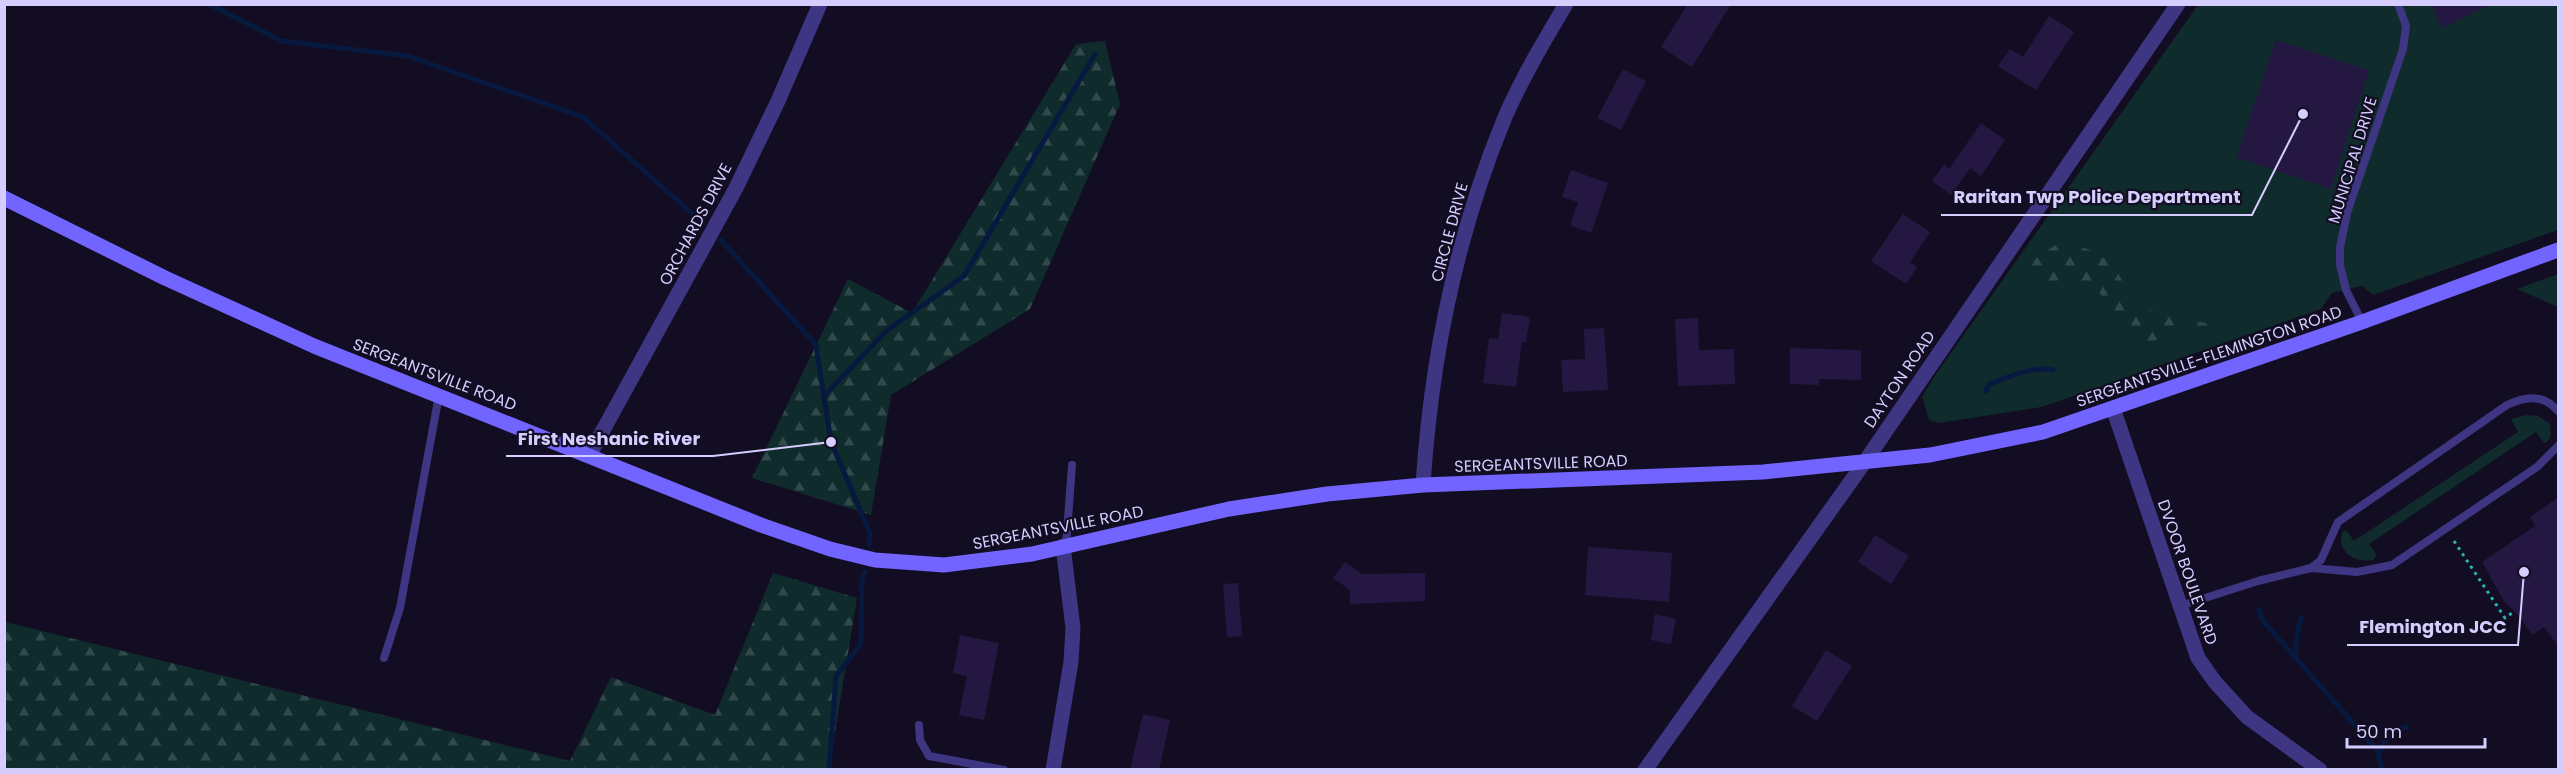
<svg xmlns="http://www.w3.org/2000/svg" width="2563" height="774" viewBox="0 0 2563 774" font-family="Poppins,sans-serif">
<defs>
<pattern id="forest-firs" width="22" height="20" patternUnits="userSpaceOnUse" patternTransform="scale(1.5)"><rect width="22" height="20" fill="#102b2c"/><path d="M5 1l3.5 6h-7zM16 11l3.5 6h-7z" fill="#32494c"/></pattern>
</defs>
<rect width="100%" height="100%" fill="#120d22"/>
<!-- grass -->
<g fill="#102b2c">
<path d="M 2198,5 L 2558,5 L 2558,230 L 2373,295 L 2362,286 L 2332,293 L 2321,309 L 2042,407 L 1939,423 L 1929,420 L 1922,397 L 1936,374 Z"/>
<path d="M 2558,274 L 2558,307 L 2517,289 Z"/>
<path d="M 2527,415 L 2538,416 L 2550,424 L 2551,435 L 2547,442 L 2544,443 L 2536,432 L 2369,544 L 2377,555 L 2373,560 C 2356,564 2334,551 2343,531 L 2347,531 L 2354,541 L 2518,432 L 2511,419 Z"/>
</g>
<!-- forest -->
<g fill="url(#forest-firs)">
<path d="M 1105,41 L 1120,104 L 1030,309 L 891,395 L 871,515 L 752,478 L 848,279 L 912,313 L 1076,44 Z"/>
<path d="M 2060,242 C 2112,252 2114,264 2136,308 L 2162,312 L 2212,325 L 2127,348 L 2124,334 L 2100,293 L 2066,279 L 2030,286 L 2025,271 L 2036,258 Z"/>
<path d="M 773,573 L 857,598 L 829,769 L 5,769 L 5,622 L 570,761 L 611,677 L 715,715 Z"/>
</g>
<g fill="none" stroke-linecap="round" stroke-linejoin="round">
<!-- stream -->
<g stroke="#08193f" stroke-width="5">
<path d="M 208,4 L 282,41 L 408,56 L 583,117 L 703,223"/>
<path d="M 721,240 L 816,345 L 831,442 L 870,533 L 869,545"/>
<path d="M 1986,391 L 1989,384 C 2008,378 2033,365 2053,370"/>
<path d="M 824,396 L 886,331 L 964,276 L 1095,54"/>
<path d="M 2259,610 L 2263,621 L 2377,750 L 2382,770"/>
<path d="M 2296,657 L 2295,646 L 2301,617"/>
<path d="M 2379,756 C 2383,739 2391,731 2407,727"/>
<path d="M 829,770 L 836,676 L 861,644 L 862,579 L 865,572"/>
</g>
</g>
<!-- building -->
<g fill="#241843">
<path d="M 1688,4 L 1731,4 L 1692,67 L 1661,47 Z"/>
<path d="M 2431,4 L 2492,4 L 2442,28 Z"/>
<path d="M 2049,16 L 2074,32 L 2036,90 L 1998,66 L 2010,49 L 2023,57 Z"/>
<path d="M 2276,40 L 2369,70 L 2331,189 L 2236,157 Z"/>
<path d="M 1623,69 L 1646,81 L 1621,130 L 1597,118 Z"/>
<path d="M 1981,123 L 2005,140 L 1981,176 L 1970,168 L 1951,195 L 1932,181 L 1944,164 L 1949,169 Z"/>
<path d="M 1571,170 L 1608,183 L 1591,233 L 1570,225 L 1578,202 L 1562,197 Z"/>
<path d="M 1903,214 L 1930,232 L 1910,262 L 1917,267 L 1906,284 L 1871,261 Z"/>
<path d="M 1502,313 L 1530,317 L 1526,342 L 1522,342 L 1516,387 L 1483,383 L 1489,338 L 1498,339 Z"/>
<path d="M 1698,318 L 1699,350 L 1734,349 L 1735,384 L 1678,386 L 1675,319 Z"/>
<path d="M 1604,328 L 1608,390 L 1563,392 L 1561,360 L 1585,359 L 1584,329 Z"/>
<path d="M 1790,348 L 1861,350 L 1861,380 L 1819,379 L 1819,385 L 1790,384 Z"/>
<path d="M 2559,497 L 2559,647 L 2544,627 L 2532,635 L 2518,615 L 2504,601 L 2482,562 L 2535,526 L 2530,517 Z"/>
<path d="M 1875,535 L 1909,556 L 1891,584 L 1858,562 Z"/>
<path d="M 1588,547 L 1672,553 L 1669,602 L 1585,595 Z"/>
<path d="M 1345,562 L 1362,574 L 1425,573 L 1425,601 L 1350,604 L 1350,590 L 1333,578 Z"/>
<path d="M 1238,583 L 1242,636 L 1227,637 L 1223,584 Z"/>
<path d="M 1655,614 L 1676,619 L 1671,644 L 1651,640 Z"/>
<path d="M 960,635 L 999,643 L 984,720 L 959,715 L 967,676 L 953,673 Z"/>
<path d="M 1826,650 L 1852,666 L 1817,721 L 1792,706 Z"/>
<path d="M 1143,714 L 1170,720 L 1159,770 L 1130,770 Z"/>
</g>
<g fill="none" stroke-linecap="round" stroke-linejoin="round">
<!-- path -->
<path stroke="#2bb5b5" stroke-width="3" stroke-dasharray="3 4.5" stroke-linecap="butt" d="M 2454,541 L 2505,618 L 2512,613"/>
<!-- service -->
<g stroke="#3e3682" stroke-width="8">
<path d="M 2362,322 L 2346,290 L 2340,265 L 2340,248 L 2347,213 L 2403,49 L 2406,26 L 2398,4"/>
<path d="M 1066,546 L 1072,465"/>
<path d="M 2311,568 L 2321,560 L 2338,522 L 2507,405 C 2526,396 2543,394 2558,411"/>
<path d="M 2180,606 L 2258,581 L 2311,568 L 2357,572 L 2392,565 L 2537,467 L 2558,446"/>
<path d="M 384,658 L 400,608 L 439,395"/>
<path d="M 919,725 L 920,740 L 929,756 L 1004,770"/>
</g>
<!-- minor -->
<g stroke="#3e3682" stroke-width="15">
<path d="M 2113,408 L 2198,658 L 2215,682 L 2247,717 L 2320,770"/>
<path d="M 590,454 L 736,188 L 778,101 L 820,4"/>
<path d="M 1423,485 C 1431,360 1457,233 1505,117 C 1522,78 1544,41 1566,4"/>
<path d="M 1053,770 L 1071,662 L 1073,628 L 1063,546"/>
<path d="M 1645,770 L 1864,463 L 2178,4"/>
</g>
<!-- secondary -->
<path stroke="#7264ff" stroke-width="15" d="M 4,198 L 165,278 L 314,346 L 761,525 L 830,549 L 875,560 L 944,565 L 1032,554 L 1229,509 L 1327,494 L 1423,485 L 1763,472 L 1930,455 L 2043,432 L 2362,322 L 2558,250"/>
</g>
<g text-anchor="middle" stroke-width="4.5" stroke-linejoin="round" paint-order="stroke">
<!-- street labels -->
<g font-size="16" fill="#d6cdff" stroke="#120d22">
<text transform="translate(2352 160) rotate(-73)" y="6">MUNICIPAL DRIVE</text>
<text transform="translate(695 224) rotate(-62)" y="6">ORCHARDS DRIVE</text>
<text transform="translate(1449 232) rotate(-75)" y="6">CIRCLE DRIVE</text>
<text transform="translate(2209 356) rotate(-19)" y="6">SERGEANTSVILLE-FLEMINGTON ROAD</text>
<text transform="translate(435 374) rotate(21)" y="6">SERGEANTSVILLE ROAD</text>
<text transform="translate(1899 379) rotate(-56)" y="6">DAYTON ROAD</text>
<text transform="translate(1541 463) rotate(-2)" y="6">SERGEANTSVILLE ROAD</text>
<text transform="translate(1058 527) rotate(-11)" y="6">SERGEANTSVILLE ROAD</text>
<text transform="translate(2188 572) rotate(71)" y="6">DVOOR BOULEVARD</text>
</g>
</g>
<!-- callouts -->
<path fill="none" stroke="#d6cdff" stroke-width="2" d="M2303 114L2252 215H1941M831 442L713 456H506M2524 572L2518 645H2347"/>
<g fill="#d6cdff" stroke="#120d22" stroke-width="2">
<circle cx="2303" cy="114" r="6"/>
<circle cx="831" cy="442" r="6"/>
<circle cx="2524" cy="572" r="6"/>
</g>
<g font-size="18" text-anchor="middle" font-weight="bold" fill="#d6cdff" stroke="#120d22" stroke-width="4.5" stroke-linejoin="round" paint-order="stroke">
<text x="2097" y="203">Raritan Twp Police Department</text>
<text x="609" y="445">First Neshanic River</text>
<text x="2433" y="633">Flemington JCC</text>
</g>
<!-- border -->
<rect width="2563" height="774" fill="none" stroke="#d6cdff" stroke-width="12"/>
<!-- scale -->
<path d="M2347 738v9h138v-9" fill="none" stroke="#d6cdff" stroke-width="3"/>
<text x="2356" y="738" font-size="18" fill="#d6cdff" stroke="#120d22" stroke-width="4.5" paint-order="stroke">50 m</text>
</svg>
